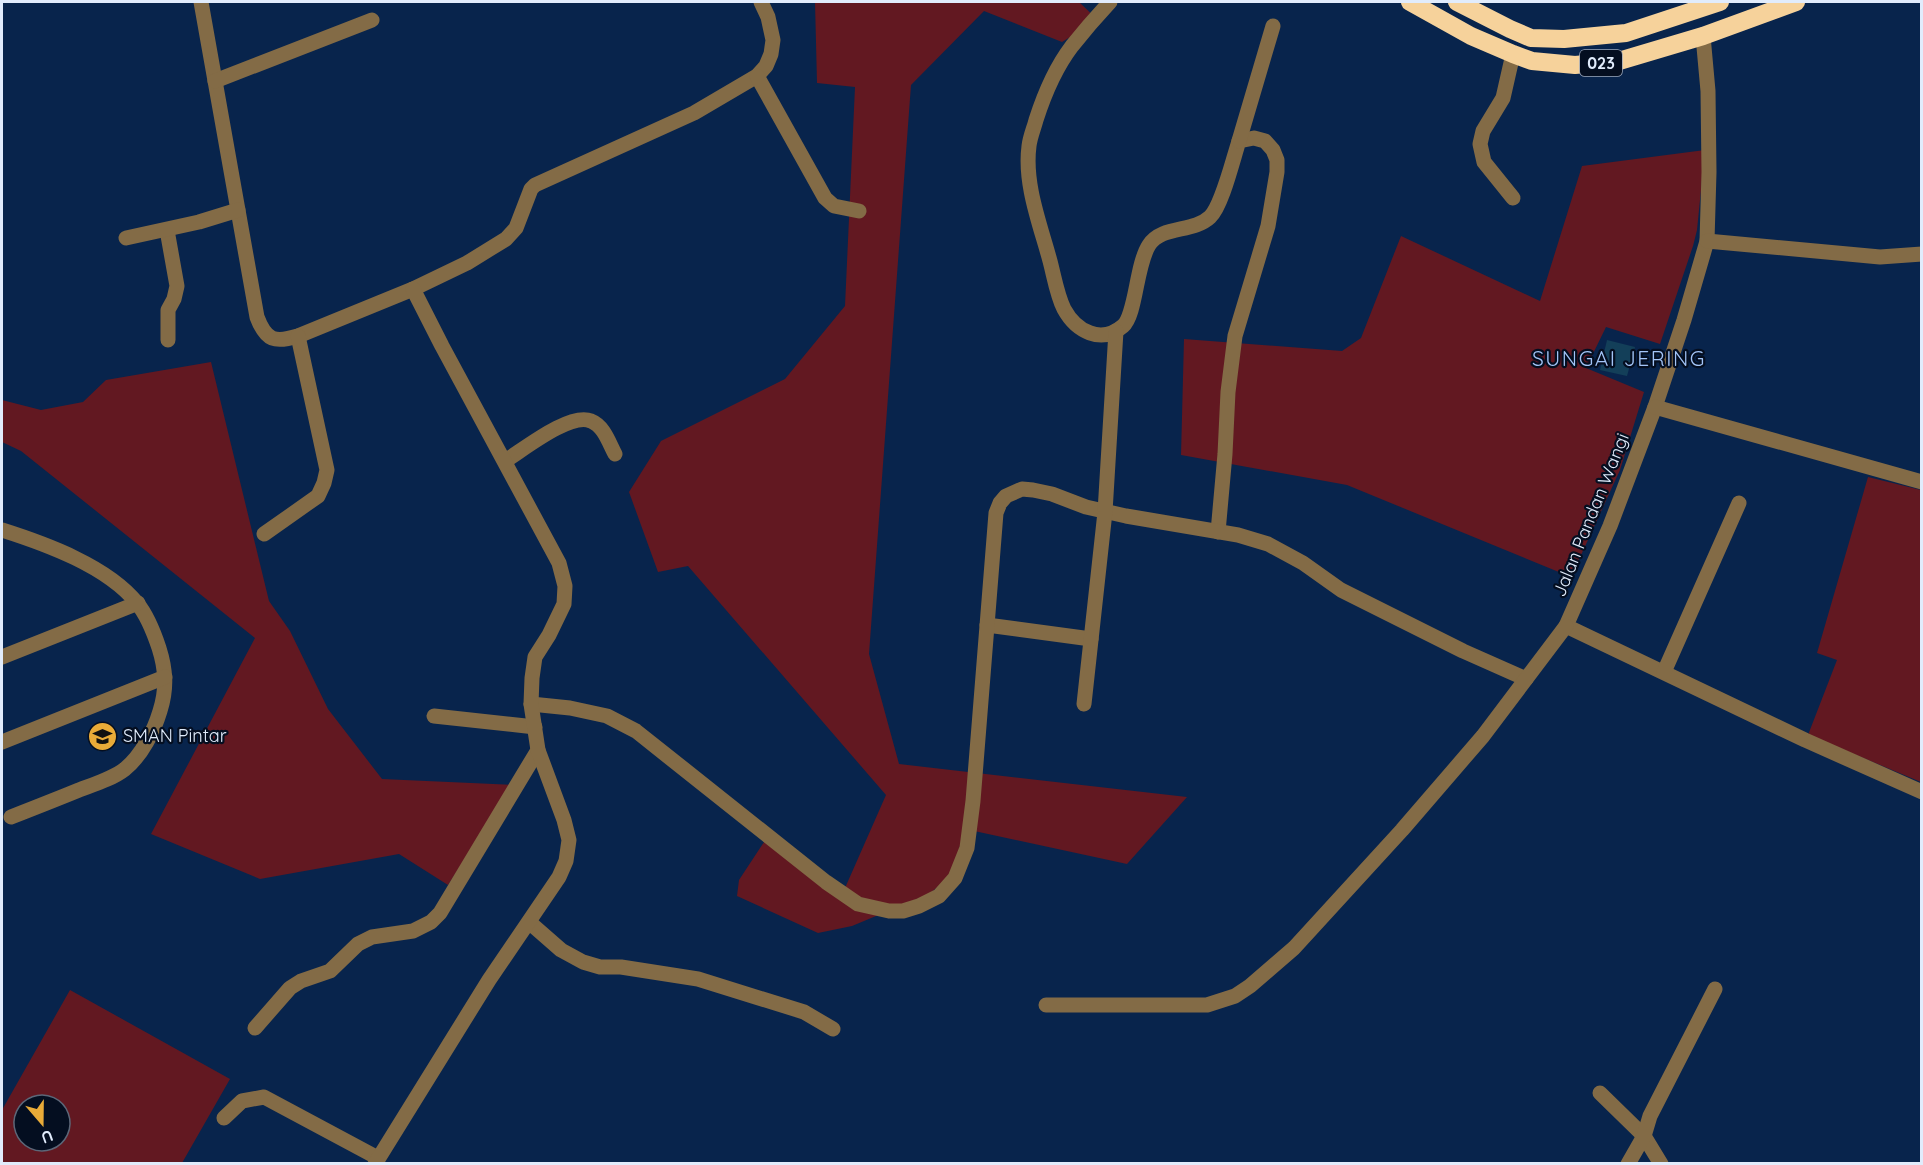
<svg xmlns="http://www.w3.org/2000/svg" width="1923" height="1165" viewBox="0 0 1923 1165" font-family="Quicksand,sans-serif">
<rect width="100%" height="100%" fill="#08244c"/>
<!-- green -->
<g fill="#621821" fill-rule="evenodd">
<path d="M 815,2 L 1079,2 L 1098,20 L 1062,42 L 984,11 L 911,85 L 869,654 L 899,764 L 1187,797 L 1127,864 L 965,829 L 951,876 L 929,894 L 852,926 L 818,933 L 737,896 L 739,880 L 770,833 L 845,888 L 886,795 L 688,566 L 658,572 L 629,492 L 661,441 L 785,379 L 845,306 L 855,87 L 817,83 Z"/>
<path d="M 1705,150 L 1697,230 L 1693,246 L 1660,344 L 1606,327 L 1586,368 L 1644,392 L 1620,470 L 1571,577 L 1347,485 L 1181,455 L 1184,339 L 1342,351 L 1361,338 L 1401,236 L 1540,301 L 1582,166 Z"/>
<path d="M 211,362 L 269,601 L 290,631 L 328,709 L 382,779 L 513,785 L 448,885 L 399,854 L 260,879 L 151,834 L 255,638 L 21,451 L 2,442 L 2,400 L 41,410 L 83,402 L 106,380 Z"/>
<path d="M 1868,477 L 1921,490 L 1921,782 L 1808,735 L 1837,660 L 1817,653 Z"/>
<path d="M 70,990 L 230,1079 L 182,1163 L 5,1164 L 2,1162 L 2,1110 ZM 24,1105 L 60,1105 L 60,1141 L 24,1141 Z"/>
</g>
<!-- building -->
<path fill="#133f59" d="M 1607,340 L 1635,347 L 1627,376 L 1600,370 Z"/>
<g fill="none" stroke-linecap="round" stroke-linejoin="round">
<!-- minor -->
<g stroke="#836b46" stroke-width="15">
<path d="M 201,2 L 257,317 C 266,341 275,343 298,336 L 413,289 L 467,263 L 506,239 L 516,228 L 531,189 L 535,185 L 694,113 L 757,76 L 766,66 L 771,54 L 773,40 L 768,17 L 761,2"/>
<path d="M 1110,2 C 1097,16 1084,31 1072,46 C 1056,67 1044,95 1036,120 C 1034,128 1030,137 1029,146 C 1024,184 1040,224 1050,261 C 1054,276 1057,295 1064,309 C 1076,331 1101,345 1123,326 C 1136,315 1136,265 1149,245 C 1162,225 1193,233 1210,217 C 1222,206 1233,159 1239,141 L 1254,138 L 1265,141 L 1273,150 L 1277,160 L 1277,172 L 1268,226 L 1235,336 L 1228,392 L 1225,454 L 1218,532"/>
<path d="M 1703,36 L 1708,91 L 1709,172 L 1707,241 L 1684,320 L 1655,407 L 1610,526 L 1566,626 L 1805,740 L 1922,792"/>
<path d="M 1513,54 L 1503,98 L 1483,131 L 1480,144 L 1484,162 L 1513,198"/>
<path d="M 757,76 L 825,198 L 834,206 L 859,211"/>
<path d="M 215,81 L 372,20"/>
<path d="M 1239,141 L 1273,26"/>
<path d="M 167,230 L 177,286 L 174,299 L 168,310 L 168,340"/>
<path d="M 126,238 L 199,222 L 238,210"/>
<path d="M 1707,241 L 1880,257 L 1922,254"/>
<path d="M 1655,407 L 1922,482"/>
<path d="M 505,461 C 523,450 570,412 591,421 C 604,426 609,443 615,454"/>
<path d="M 2,530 C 46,544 107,566 137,603 C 147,615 154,633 159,648 C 166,670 167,689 160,711 C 154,731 142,755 125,769 C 112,779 95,784 79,790 C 57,799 34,808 11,817"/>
<path d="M 264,534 L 318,496 L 324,483 L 327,470 L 298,336"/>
<path d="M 987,625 L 1091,639"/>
<path d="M 2,657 L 138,603"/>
<path d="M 1664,672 L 1739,503"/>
<path d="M 531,704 L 570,708 L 607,716 L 636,731 L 826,882 L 858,904 L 889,911 L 903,911 L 919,906 L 939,896 L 955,878 L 967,848 L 973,801 L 996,513 L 1000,503 L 1006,496 L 1022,489 L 1033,490 L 1052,494 L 1086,507 L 1126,516 L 1238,535 L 1268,544 L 1303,563 L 1341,590 L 1463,651 L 1526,679"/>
<path d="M 1084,704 L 1105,512 L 1116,331"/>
<path d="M 434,716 L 535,727"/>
<path d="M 2,742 L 165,677"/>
<path d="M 529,922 L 561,950 L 583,962 L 600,967 L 621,967 L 698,979 L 804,1012 L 833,1029"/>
<path d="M 1046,1005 L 1207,1005 L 1235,996 L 1250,986 L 1294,948 L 1402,830 L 1483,736 L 1566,626"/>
<path d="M 255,1028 L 290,988 L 301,981 L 330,971 L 358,944 L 372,937 L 413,931 L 431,922 L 440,913 L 538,750"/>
<path d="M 1600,1093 L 1644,1136 L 1661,1164"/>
<path d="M 224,1118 L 242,1101 L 264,1097 L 378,1158"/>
<path d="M 375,1164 L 489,980 L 559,877 L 566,861 L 569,840 L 564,820 L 538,750 L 531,704 L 532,678 L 535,657 L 549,635 L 564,604 L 565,586 L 559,563 L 442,346 L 413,289"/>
<path d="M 1628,1164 L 1644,1136 L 1650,1116 L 1715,989"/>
</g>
<!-- highway -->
<g stroke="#f6d29b" stroke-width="18">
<path d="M 1410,2 L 1471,36 L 1513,54 L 1532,61 L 1575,65 L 1619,61 L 1703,36 L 1796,2"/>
<path d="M 1457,2 L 1510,29 L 1531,38 L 1564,39 L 1626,33 L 1720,2"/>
</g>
</g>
<!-- icons -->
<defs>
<symbol id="school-disc" viewBox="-11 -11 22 22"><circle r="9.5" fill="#e9ab38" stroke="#040e20"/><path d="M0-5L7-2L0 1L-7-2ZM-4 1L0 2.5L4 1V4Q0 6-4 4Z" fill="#111"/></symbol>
</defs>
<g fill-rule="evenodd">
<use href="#school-disc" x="86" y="720" width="33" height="33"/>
</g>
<g text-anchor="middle" stroke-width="4.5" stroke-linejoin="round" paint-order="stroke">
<!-- shield labels -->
<rect fill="#040e20" stroke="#9fa9ba" stroke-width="1.5" x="1580" y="50" width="42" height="26" rx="4.5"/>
<g font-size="16" font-weight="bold" fill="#e1ecfc">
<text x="1601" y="69">023</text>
</g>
<!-- street labels -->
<g font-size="18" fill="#e1ecfc" stroke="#040e20">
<text transform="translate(1591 515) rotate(-68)" y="6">Jalan Pandan Wangi</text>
</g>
<!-- poi labels -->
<g font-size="18" fill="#e1ecfc" stroke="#040e20" text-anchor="start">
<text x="123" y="742">SMAN Pintar</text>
</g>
<!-- quarter labels -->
<g font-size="21" letter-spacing="1.5" fill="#a3c5f8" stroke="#040e20">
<text x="1619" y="366">SUNGAI JERING</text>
</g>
</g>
<!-- border -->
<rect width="1923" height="1165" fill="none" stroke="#e1ecfc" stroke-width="6"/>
<!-- north arrow -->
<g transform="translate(42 1123) rotate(160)"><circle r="28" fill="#040e20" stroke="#5c6778" stroke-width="1.5"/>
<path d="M0-4.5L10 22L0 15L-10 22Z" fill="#e9ab38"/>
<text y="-9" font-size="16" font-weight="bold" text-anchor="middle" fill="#e1ecfc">U</text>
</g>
</svg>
